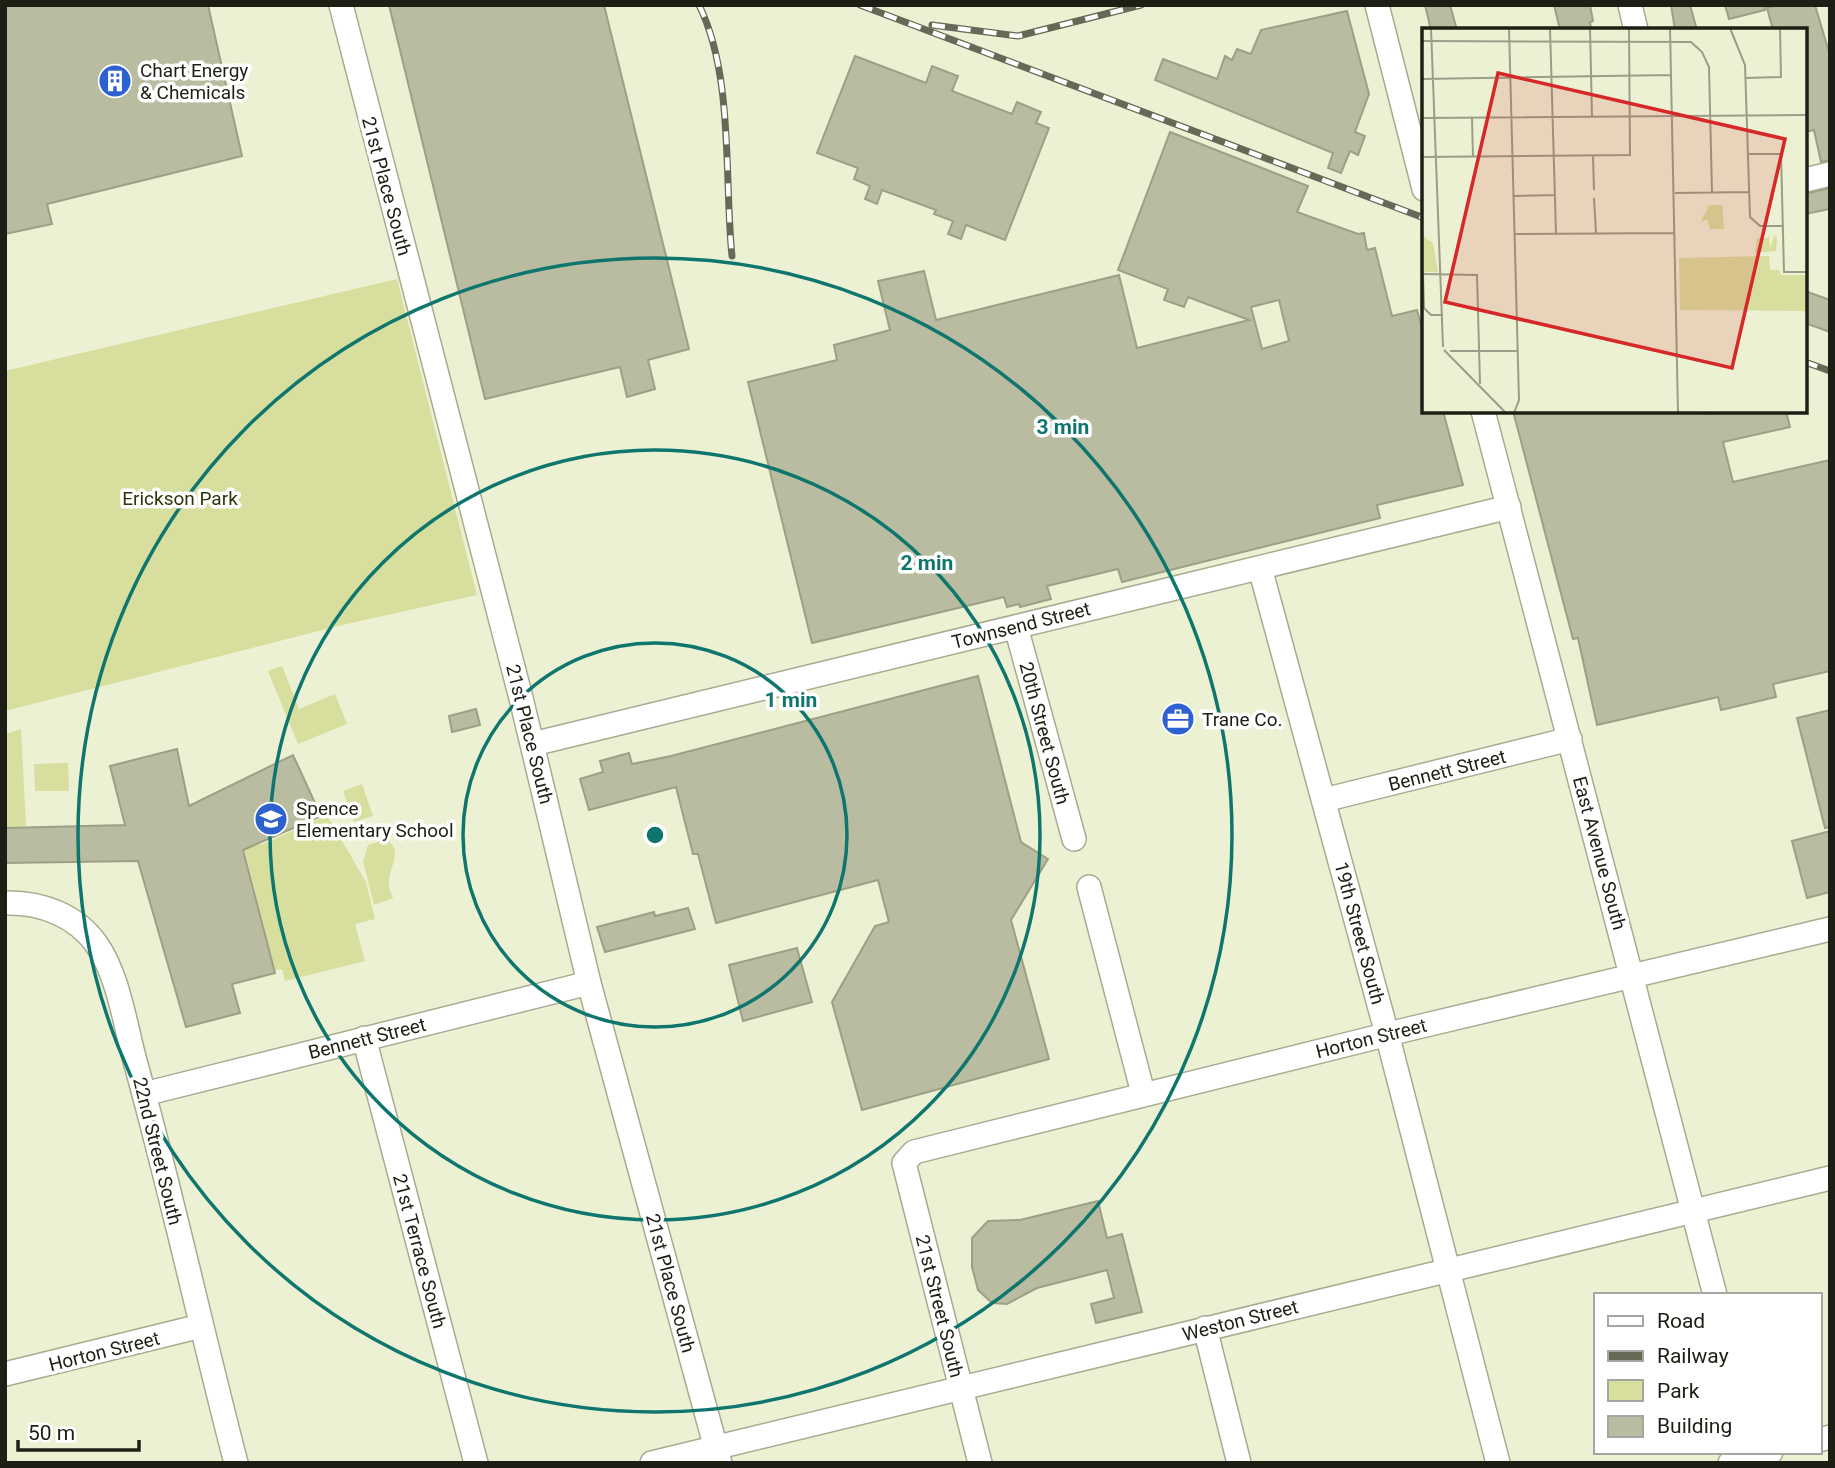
<svg xmlns="http://www.w3.org/2000/svg" width="1835" height="1468" viewBox="0 0 1835 1468" font-family="Roboto,sans-serif">
<rect width="100%" height="100%" fill="#edf1d4"/>
<!-- green -->
<g fill="#d7de9e">
<path d="M 397,279 L 477,595 L 338,626 L 5,711 L 5,371 Z"/>
<path d="M 282,666 L 299,709 L 335,694 L 347,724 L 298,744 L 268,671 Z"/>
<path d="M 21,729 L 26,826 L 5,827 L 5,734 Z"/>
<path d="M 68,763 L 69,791 L 35,791 L 34,764 Z"/>
<path d="M 362,784 L 373,816 L 354,822 L 343,791 Z"/>
<path d="M 327,815 L 366,882 L 375,919 L 355,924 L 365,961 L 285,981 L 282,969 L 275,970 L 241,836 L 253,832 L 261,845 Z"/>
<path d="M 387,839 C 403,852 390,865 389,881 C 388,887 391,893 393,898 L 374,905 L 363,861 L 368,845 Z"/>
</g>
<!-- building -->
<g fill="#b9bca0" stroke="#9da085" stroke-width="2" fill-rule="evenodd">
<path d="M 5,5 L 208,5 L 242,156 L 47,204 L 52,224 L 5,234 Z"/>
<path d="M 389,5 L 604,5 L 689,349 L 648,360 L 655,389 L 627,397 L 620,367 L 485,399 Z"/>
<path d="M 1425,5 L 1450,5 L 1457,30 L 1431,30 Z"/>
<path d="M 1554,5 L 1590,5 L 1593,21 L 1590,22 L 1591,28 L 1560,30 Z"/>
<path d="M 1671,5 L 1690,5 L 1697,30 L 1675,30 Z"/>
<path d="M 1725,5 L 1764,5 L 1765,10 L 1729,19 Z"/>
<path d="M 1780,5 L 1815,5 L 1826,42 L 1830,56 L 1830,160 L 1821,162 L 1814,130 L 1805,132 L 1805,30 L 1773,30 L 1767,8 Z"/>
<path d="M 1347,11 L 1369,94 L 1355,132 L 1365,136 L 1358,155 L 1350,151 L 1341,173 L 1328,168 L 1333,153 L 1155,80 L 1163,59 L 1217,79 L 1225,56 L 1232,60 L 1237,49 L 1251,54 L 1261,30 Z"/>
<path d="M 855,56 L 926,83 L 932,66 L 958,76 L 952,91 L 1012,114 L 1017,102 L 1041,112 L 1036,123 L 1049,128 L 1005,240 L 966,225 L 961,239 L 948,234 L 953,221 L 934,214 L 936,210 L 882,190 L 877,204 L 865,199 L 870,186 L 854,179 L 858,168 L 817,153 Z"/>
<path d="M 1170,132 L 1308,186 L 1297,212 L 1358,234 L 1364,233 L 1367,250 L 1375,248 L 1392,316 L 1417,310 L 1424,337 L 1424,411 L 1443,411 L 1463,485 L 1377,505 L 1380,518 L 1122,582 L 1118,569 L 1047,586 L 1051,599 L 1020,607 L 1019,604 L 1007,607 L 1004,597 L 812,643 L 748,382 L 837,360 L 834,345 L 890,330 L 878,281 L 924,271 L 936,320 L 1119,275 L 1137,348 L 1249,320 L 1188,297 L 1184,307 L 1164,300 L 1168,289 L 1118,270 ZM 1279,300 L 1289,341 L 1262,349 L 1251,307 Z"/>
<path d="M 1830,188 L 1830,209 L 1805,214 L 1805,194 Z"/>
<path d="M 1805,291 L 1830,300 L 1830,332 L 1805,323 Z"/>
<path d="M 1513,411 L 1701,411 L 1702,414 L 1786,411 L 1790,427 L 1723,442 L 1733,482 L 1830,460 L 1830,671 L 1773,684 L 1776,697 L 1721,710 L 1718,697 L 1597,725 L 1578,638 L 1573,639 Z"/>
<path d="M 978,676 L 1021,842 L 1048,859 L 1011,920 L 1049,1059 L 862,1110 L 832,1002 L 875,926 L 889,922 L 878,880 L 716,923 L 698,854 L 693,854 L 676,787 L 589,810 L 580,779 L 603,772 L 600,761 L 629,753 L 632,764 L 671,756 Z"/>
<path d="M 476,709 L 480,725 L 452,732 L 449,716 Z"/>
<path d="M 1830,710 L 1830,827 L 1825,828 L 1797,718 Z"/>
<path d="M 177,749 L 189,806 L 293,755 L 321,816 L 243,850 L 275,973 L 232,984 L 240,1013 L 186,1027 L 138,861 L 5,863 L 5,828 L 125,825 L 110,766 Z"/>
<path d="M 1830,831 L 1830,892 L 1807,898 L 1792,841 Z"/>
<path d="M 688,908 L 695,929 L 605,952 L 597,927 L 654,912 L 655,916 Z"/>
<path d="M 797,948 L 812,1002 L 743,1021 L 729,965 Z"/>
<path d="M 1098,1201 L 1107,1238 L 1122,1234 L 1142,1312 L 1096,1323 L 1091,1304 L 1114,1298 L 1107,1270 L 1037,1288 L 1007,1304 L 992,1303 L 978,1290 L 972,1267 L 972,1238 L 988,1221 L 1020,1220 Z"/>
</g>
<g fill="none" stroke-linecap="round" stroke-linejoin="round">
<defs>
<g id="minor">
<path d="M 341,5 L 521,698 L 589,983 L 720,1463"/>
<path d="M 1377,5 L 1424,189"/>
<path d="M 1630,5 L 1636,30"/>
<path d="M 1805,180 L 1830,174"/>
<path d="M 1483,411 L 1715,1295"/>
<path d="M 1260,568 L 1387,1034 L 1498,1463"/>
<path d="M 1016,627 L 1074,839"/>
<path d="M 533,744 L 1509,507"/>
<path d="M 1324,800 L 1570,739"/>
<path d="M 1089,887 L 1143,1093"/>
<path d="M 5,903 C 41,902 76,915 97,945 C 119,977 125,1025 135,1061 C 172,1194 201,1329 236,1463"/>
<path d="M 364,1038 L 476,1463"/>
<path d="M 144,1094 L 589,983"/>
<path d="M 1205,1328 L 1239,1463"/>
<path d="M 5,1374 L 201,1326"/>
<path d="M 1819,1440 L 1830,1437"/>
<path d="M 652,1463 L 1830,1178"/>
<path d="M 980,1463 L 904,1163 L 914,1152 L 1409,1029 L 1830,929"/>
<path d="M 1730,1463 L 1771,1452"/>
</g>
</defs>
<!-- minor casing -->
<use href="#minor" stroke="#a8ab90" stroke-width="26"/>
<!-- minor -->
<use href="#minor" stroke="#fff" stroke-width="23"/>
<defs>
<g id="rail">
<path d="M 699,5 C 734,76 724,178 732,256"/>
<path d="M 860,5 L 1424,218"/>
<path d="M 932,25 L 1018,36 L 1141,5"/>
<path d="M 1805,362 L 1830,371"/>
</g>
</defs>
<!-- rail casing -->
<use href="#rail" stroke="#676957" stroke-width="7"/>
<!-- rail -->
<use href="#rail" stroke="#fff" stroke-width="4.5" stroke-dasharray="13" stroke-linecap="butt"/>
</g>
<!-- distance rings -->
<g fill="none" stroke="#0f766e" stroke-width="3.5">
<circle cx="655" cy="835" r="192"/>
<circle cx="655" cy="835" r="385"/>
<circle cx="655" cy="835" r="577"/>
</g>
<!-- icons -->
<defs>
<symbol id="building-disc" viewBox="-11 -11 22 22"><circle r="9.5" fill="#2e61d0" stroke="#fff"/><path d="M-4-6H4V6H1V3H-1V6H-4ZM-2.5-4.3h1.7v1.8h-1.7ZM.8-4.3h1.7v1.8H.8ZM-2.5-1h1.7V.8h-1.7ZM.8-1h1.7V.8H.8Z" fill="#fff"/></symbol>
<symbol id="office-disc" viewBox="-11 -11 22 22"><circle r="9.5" fill="#2e61d0" stroke="#fff"/><path d="M-6-3h4V-5.5h4V-3h4V5H-6ZM-1-4.5V-3h2v-1.5ZM-6 0V1H6V0Z" fill="#fff"/></symbol>
<symbol id="school-disc" viewBox="-11 -11 22 22"><circle r="9.5" fill="#2e61d0" stroke="#fff"/><path d="M0-5L7-2L0 1L-7-2ZM-4 1L0 2.5L4 1V4Q0 6-4 4Z" fill="#fff"/></symbol>
</defs>
<g fill-rule="evenodd">
<use href="#building-disc" x="96" y="62" width="38" height="38"/>
<use href="#office-disc" x="1159" y="700" width="38" height="38"/>
<use href="#school-disc" x="252" y="800" width="38" height="38"/>
</g>
<g text-anchor="middle" stroke-width="7" stroke-linejoin="round" paint-order="stroke">
<!-- poi labels -->
<g font-size="19" fill="#1e1f14" stroke="#fff" text-anchor="start">
<text x="140" y="77">Chart Energy<tspan x="140" dy="22">&amp; Chemicals</tspan></text>
<text x="1202" y="726">Trane Co.</text>
<text x="296" y="815">Spence<tspan x="296" dy="22">Elementary School</tspan></text>
</g>
<!-- street labels -->
<g font-size="19" fill="#1e1f14" stroke="#fff">
<text transform="translate(387 186) rotate(75)" y="7">21st Place South</text>
<text transform="translate(1021 625) rotate(-14)" y="7">Townsend Street</text>
<text transform="translate(1045 733) rotate(75)" y="7">20th Street South</text>
<text transform="translate(530 734) rotate(76)" y="7">21st Place South</text>
<text transform="translate(1447 770) rotate(-14)" y="7">Bennett Street</text>
<text transform="translate(1600 853) rotate(75)" y="7">East Avenue South</text>
<text transform="translate(1360 933) rotate(75)" y="7">19th Street South</text>
<text transform="translate(367 1038) rotate(-14)" y="7">Bennett Street</text>
<text transform="translate(1371 1038) rotate(-14)" y="7">Horton Street</text>
<text transform="translate(158 1151) rotate(76)" y="7">22nd Street South</text>
<text transform="translate(420 1251) rotate(75)" y="7">21st Terrace South</text>
<text transform="translate(671 1283) rotate(75)" y="7">21st Place South</text>
<text transform="translate(940 1306) rotate(76)" y="7">21st Street South</text>
<text transform="translate(1240 1320) rotate(-14)" y="7">Weston Street</text>
<text transform="translate(104 1351) rotate(-14)" y="7">Horton Street</text>
</g>
<!-- park labels -->
<g font-size="19" fill="#313408" stroke="#fff">
<text x="180" y="505">Erickson Park</text>
</g>
</g>
<!-- overview -->
<g transform="translate(1422 28)">
<rect width="385" height="385" fill="#edf1d4"/>
<path d="M 287,177 L 300,177 L 302,201 L 288,201 L 285,191 L 279,194 ZM 347,206 L 348,221 L 352,208 L 355,209 L 354,223 L 333,225 L 335,210 L 346,210 ZM 0,207 L 11,215 L 16,244 L 0,244 ZM 347,228 L 348,242 L 357,242 L 359,247 L 385,247 L 385,283 L 258,282 L 257,230 Z" fill="#d7de9e"/>
<path fill="none" stroke="#9a9d87" stroke-width="2" d="M 9,0 L 21,319M 87,0 L 97,372 L 92,385M 128,0 L 134,206M 168,0 L 170,89M 248,0 L 256,385M 308,0 L 323,37 L 328,189 L 338,198 L 361,198M 0,13 L 269,14 L 280,24 L 287,39 L 290,165M 324,50 L 359,49 L 358,0M 0,51 L 249,47M 0,90 L 385,87M 50,90 L 51,129M 326,126 L 359,126 L 362,244 L 385,244M 171,128 L 172,162M 0,129 L 208,127 L 207,0M 253,165 L 327,164M 91,168 L 132,167M 172,170 L 174,205M 93,206 L 253,205M 0,246 L 55,247 L 58,356M 1,246 L 2,280 L 9,287 L 21,287M 22,322 L 84,385M 28,323 L 96,323"/>
<path fill="#d62828" fill-opacity="0.15" stroke="#d62828" stroke-width="3.5" d="M 76,45 L 363,111 L 310,340 L 23,274 Z"/>
<rect width="385" height="385" fill="none" stroke="#1e1f14" stroke-width="3.5"/>
</g>
<circle cx="655" cy="835" r="10" fill="#0f766e" stroke="#fff" stroke-width="3.5"/>
<g font-size="21" text-anchor="middle" font-weight="bold" fill="#0f766e" stroke="#fff" stroke-width="7" stroke-linejoin="round" paint-order="stroke">
<text x="1063" y="434">3 min</text>
<text x="927" y="570">2 min</text>
<text x="791" y="707">1 min</text>
</g>
<!-- border -->
<rect width="1835" height="1468" fill="none" stroke="#1e1f14" stroke-width="14"/>
<!-- legend -->
<rect x="1594" y="1293" width="228" height="161" fill="#ffffff" stroke="#a5a5a1" stroke-width="2"/>
<rect x="1608" y="1316" width="35" height="10" fill="#ffffff" stroke="#a5a5a1" stroke-width="2"/>
<text x="1657" y="1328" font-size="21" fill="#1e1f14">Road</text>
<rect x="1608" y="1351" width="35" height="10" fill="#676957" stroke="#a5a5a1" stroke-width="2"/>
<text x="1657" y="1363" font-size="21" fill="#1e1f14">Railway</text>
<rect x="1608" y="1380" width="35" height="21" fill="#d7de9e" stroke="#a5a5a1" stroke-width="2"/>
<text x="1657" y="1398" font-size="21" fill="#1e1f14">Park</text>
<rect x="1608" y="1416" width="35" height="21" fill="#b9bca0" stroke="#a5a5a1" stroke-width="2"/>
<text x="1657" y="1433" font-size="21" fill="#1e1f14">Building</text>
<!-- scale -->
<path d="M18 1440v10h121v-10" fill="none" stroke="#1e1f14" stroke-width="3.5"/>
<text x="28" y="1440" font-size="21" fill="#1e1f14" stroke="#ffffff" stroke-width="5" paint-order="stroke">50 m</text>
</svg>
